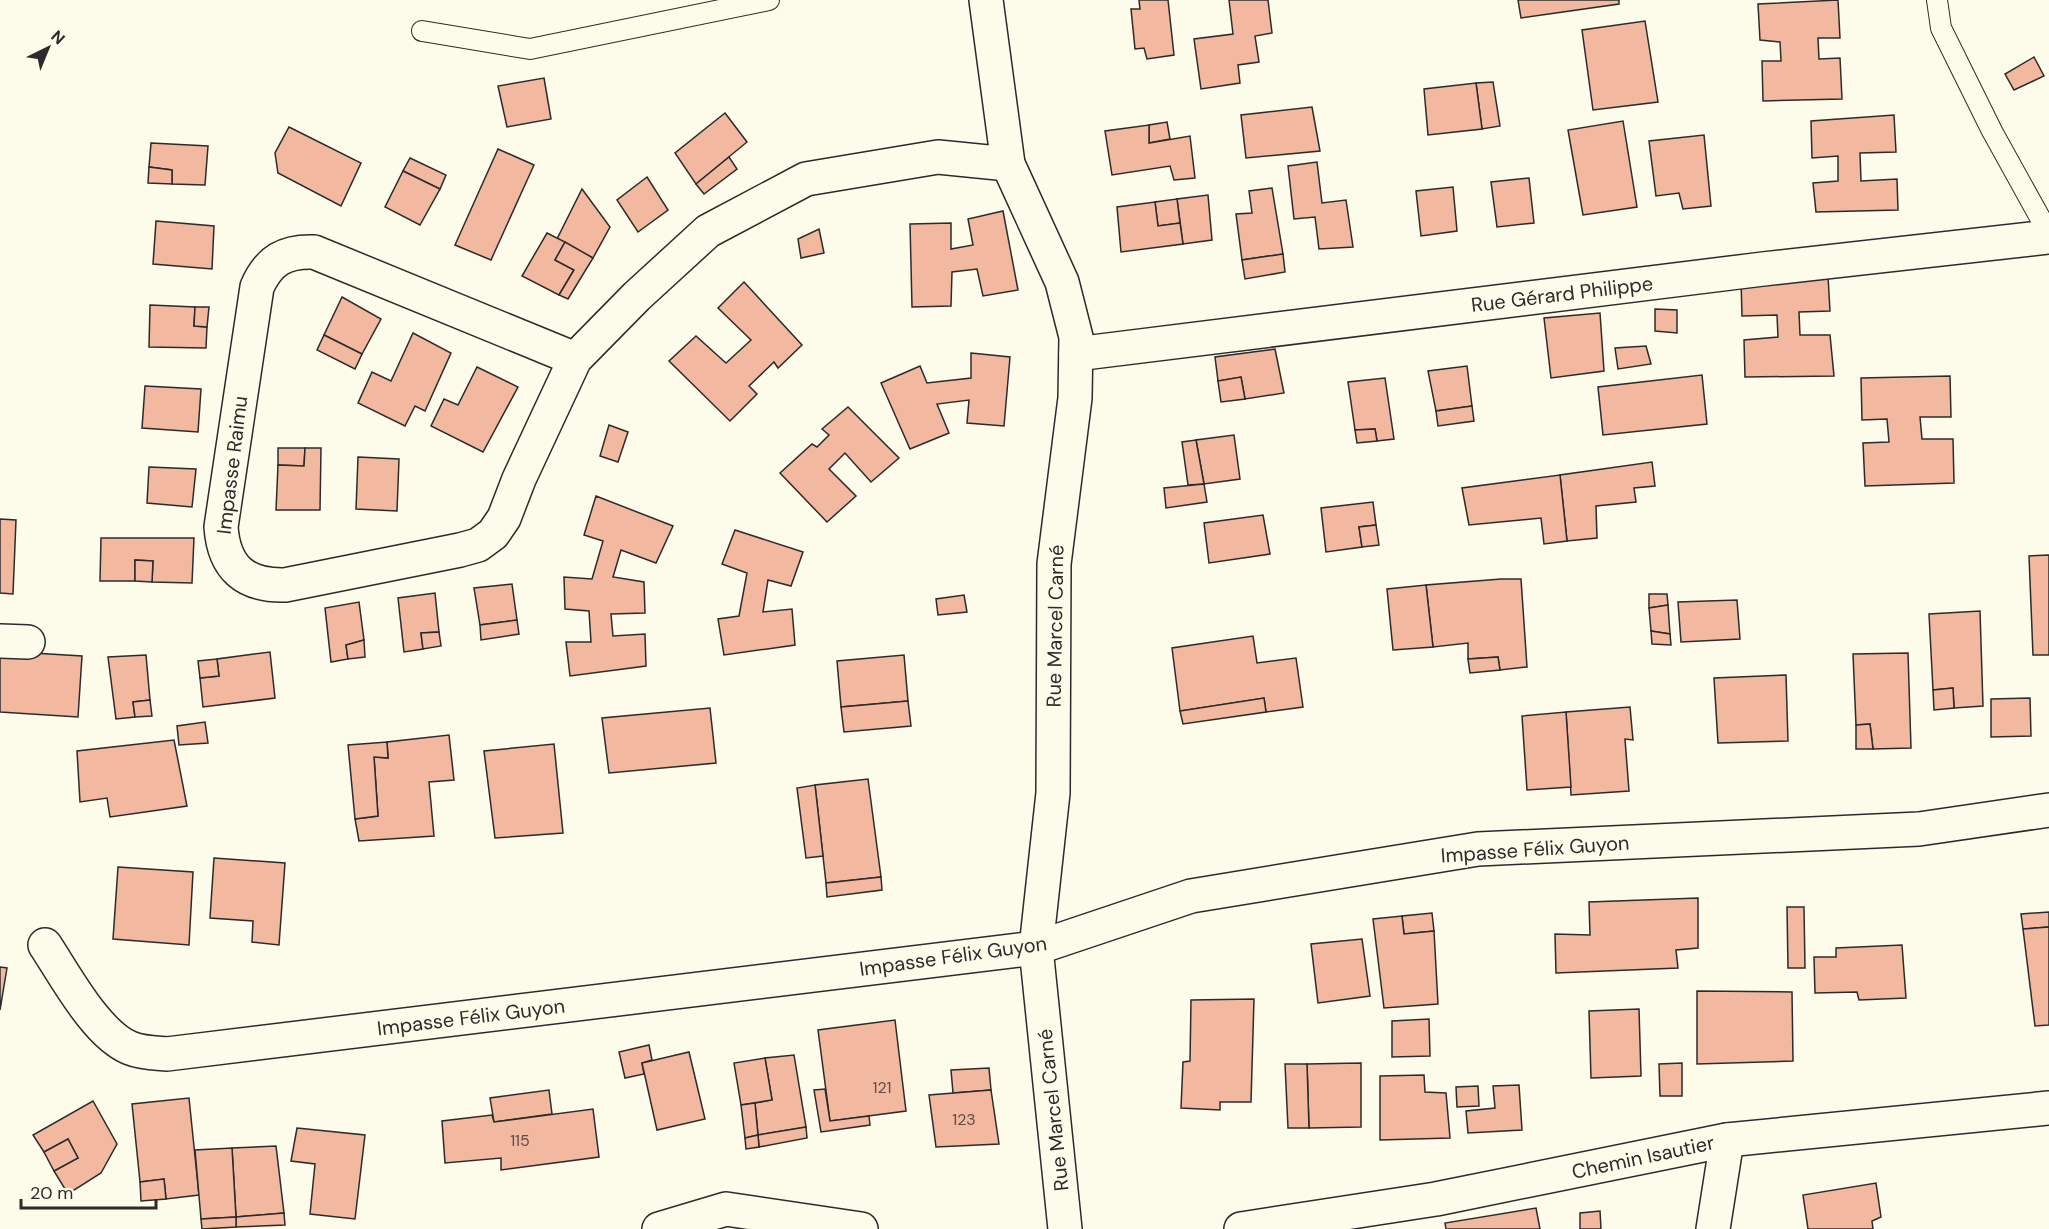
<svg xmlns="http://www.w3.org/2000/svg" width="2049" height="1229" viewBox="0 0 2049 1229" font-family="'DM Sans',sans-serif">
<rect width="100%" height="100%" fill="#fdfbea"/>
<!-- building -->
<g fill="#f2b8a0" stroke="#2b2b2b" stroke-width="1.5">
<path d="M 1139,0 L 1168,0 L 1174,55 L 1147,59 L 1144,48 L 1135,49 L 1131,9 L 1140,9 Z"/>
<path d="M 1229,0 L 1268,0 L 1272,33 L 1255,36 L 1259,62 L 1238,65 L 1240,83 L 1201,89 L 1194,39 L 1233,34 Z"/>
<path d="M 1518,0 L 1619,0 L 1619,4 L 1521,18 Z"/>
<path d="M 1838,0 L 1840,38 L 1818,38 L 1819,59 L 1840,58 L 1842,99 L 1763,101 L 1762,61 L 1781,61 L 1780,42 L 1760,40 L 1758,4 Z"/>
<path d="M 1645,21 L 1658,102 L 1593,110 L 1582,30 Z"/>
<path d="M 2034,57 L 2044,76 L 2014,90 L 2005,74 Z"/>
<path d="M 544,78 L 551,119 L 507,127 L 498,86 Z"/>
<path d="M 1493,82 L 1500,126 L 1482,129 L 1476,83 Z"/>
<path d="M 1476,83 L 1482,129 L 1428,135 L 1424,89 Z"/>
<path d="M 1312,107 L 1320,151 L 1246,158 L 1241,115 Z"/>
<path d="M 725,113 L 747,142 L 696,184 L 675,153 Z"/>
<path d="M 1894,115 L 1896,152 L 1860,153 L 1861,181 L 1897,179 L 1898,210 L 1816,212 L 1813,183 L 1838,181 L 1838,156 L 1812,158 L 1811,121 Z"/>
<path d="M 1623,121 L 1637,207 L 1583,215 L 1568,130 Z"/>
<path d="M 1167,122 L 1170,139 L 1149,143 L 1149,125 Z"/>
<path d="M 1149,125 L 1149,143 L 1190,136 L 1195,178 L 1174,180 L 1170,166 L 1112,175 L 1105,131 Z"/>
<path d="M 289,127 L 361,163 L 341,206 L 278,173 L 275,153 Z"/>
<path d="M 1704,135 L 1711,206 L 1683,209 L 1679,193 L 1656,196 L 1649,141 Z"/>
<path d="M 151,143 L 208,146 L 205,185 L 172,184 L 172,170 L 149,167 Z"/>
<path d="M 498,149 L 534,165 L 491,260 L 455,245 Z"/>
<path d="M 729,157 L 737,169 L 704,194 L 696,184 Z"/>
<path d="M 410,158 L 446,175 L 440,189 L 403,171 Z"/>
<path d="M 1317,162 L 1322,203 L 1346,200 L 1353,247 L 1319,249 L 1315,217 L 1294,219 L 1288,166 Z"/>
<path d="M 149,167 L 172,170 L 172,184 L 148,183 Z"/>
<path d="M 403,171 L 440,189 L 420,225 L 385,207 Z"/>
<path d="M 647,177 L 668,210 L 638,232 L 617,200 Z"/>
<path d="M 1529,178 L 1534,223 L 1497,227 L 1491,182 Z"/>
<path d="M 1453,187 L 1457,231 L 1421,236 L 1416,191 Z"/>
<path d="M 1272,188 L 1283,254 L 1242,260 L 1236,214 L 1252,213 L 1249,191 Z"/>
<path d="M 582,189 L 610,227 L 593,258 L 557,239 Z"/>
<path d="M 1208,195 L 1212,240 L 1183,244 L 1177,199 Z"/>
<path d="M 1177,199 L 1180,223 L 1158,226 L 1155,202 Z"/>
<path d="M 1155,202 L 1158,226 L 1180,223 L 1183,244 L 1121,252 L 1117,207 Z"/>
<path d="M 1003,211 L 1018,290 L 983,296 L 977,269 L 952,272 L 951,306 L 912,307 L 910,224 L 951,223 L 951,249 L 973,245 L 968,219 Z"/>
<path d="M 156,221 L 214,226 L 212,269 L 153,264 Z"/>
<path d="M 819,229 L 824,253 L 801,258 L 798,239 Z"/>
<path d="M 547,233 L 565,242 L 555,260 L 574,270 L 559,295 L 522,276 Z"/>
<path d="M 565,242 L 593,258 L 568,299 L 559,295 L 574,270 L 555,260 Z"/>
<path d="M 1283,254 L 1285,272 L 1245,279 L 1242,260 Z"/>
<path d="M 1828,276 L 1830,311 L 1799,312 L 1800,335 L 1830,335 L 1834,376 L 1745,377 L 1744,340 L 1778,337 L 1777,315 L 1742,316 L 1741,280 Z"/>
<path d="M 744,282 L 802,345 L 778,368 L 774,362 L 749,386 L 757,394 L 730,421 L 669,361 L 696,336 L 726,363 L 751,340 L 718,308 Z"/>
<path d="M 342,297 L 381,319 L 362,354 L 324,335 Z"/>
<path d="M 150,305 L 195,307 L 194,326 L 207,327 L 206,348 L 149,347 Z"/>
<path d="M 195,307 L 209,307 L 207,327 L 194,326 Z"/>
<path d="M 1655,309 L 1677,310 L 1677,333 L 1655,331 Z"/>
<path d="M 1600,313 L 1604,371 L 1551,378 L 1544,318 Z"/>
<path d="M 413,333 L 451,353 L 425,411 L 415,406 L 405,426 L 358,403 L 372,372 L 391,381 Z"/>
<path d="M 324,335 L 362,354 L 355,369 L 317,350 Z"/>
<path d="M 1646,346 L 1651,364 L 1618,369 L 1615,348 Z"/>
<path d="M 1275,349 L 1284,393 L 1245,399 L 1241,377 L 1218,381 L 1215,357 Z"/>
<path d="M 971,353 L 1010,357 L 1004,426 L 967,423 L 969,400 L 937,404 L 949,433 L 910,449 L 881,383 L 920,366 L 927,383 L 971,378 Z"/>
<path d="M 1467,366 L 1472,406 L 1436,411 L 1428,371 Z"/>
<path d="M 477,367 L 518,387 L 483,452 L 431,426 L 444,399 L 458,405 Z"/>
<path d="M 1702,375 L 1707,424 L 1603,435 L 1598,387 Z"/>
<path d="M 1950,376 L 1951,417 L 1920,417 L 1922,439 L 1953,439 L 1954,483 L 1865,486 L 1863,443 L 1889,442 L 1887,419 L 1862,420 L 1861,378 Z"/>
<path d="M 1241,377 L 1245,399 L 1221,402 L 1218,381 Z"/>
<path d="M 1385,378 L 1394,439 L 1377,441 L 1375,429 L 1355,430 L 1348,382 Z"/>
<path d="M 145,386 L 201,389 L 198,432 L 142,428 Z"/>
<path d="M 1472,406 L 1474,421 L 1438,426 L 1436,411 Z"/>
<path d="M 848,407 L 899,458 L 871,482 L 845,453 L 829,469 L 856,496 L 827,522 L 780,473 L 812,444 L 817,447 L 829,435 L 822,429 Z"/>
<path d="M 609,425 L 628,432 L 618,462 L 600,456 Z"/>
<path d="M 1375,429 L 1377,441 L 1357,443 L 1355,430 Z"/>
<path d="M 1234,435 L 1240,479 L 1204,484 L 1196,440 Z"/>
<path d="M 1196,440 L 1204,484 L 1188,485 L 1182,442 Z"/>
<path d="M 278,448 L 305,448 L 304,466 L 278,465 Z"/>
<path d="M 305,448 L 321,448 L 320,510 L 276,510 L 278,465 L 304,466 Z"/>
<path d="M 358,457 L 399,459 L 397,511 L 356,509 Z"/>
<path d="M 1652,462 L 1655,486 L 1634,488 L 1636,502 L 1596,506 L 1597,538 L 1567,541 L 1560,475 Z"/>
<path d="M 149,467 L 196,469 L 192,507 L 147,503 Z"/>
<path d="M 1560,475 L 1567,541 L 1544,544 L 1541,518 L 1469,525 L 1462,488 Z"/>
<path d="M 1204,484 L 1207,502 L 1166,508 L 1164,488 Z"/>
<path d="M 596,496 L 673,526 L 656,563 L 621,550 L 613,577 L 644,582 L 645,613 L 611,614 L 613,636 L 645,634 L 646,666 L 570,676 L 566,642 L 591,642 L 589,611 L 565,609 L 564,577 L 592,579 L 603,541 L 584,535 Z"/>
<path d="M 1373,502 L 1376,525 L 1359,527 L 1362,547 L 1326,552 L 1321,508 Z"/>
<path d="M 1263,515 L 1270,554 L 1209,563 L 1204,523 Z"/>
<path d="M 0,519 L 16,520 L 13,594 L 0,593 Z"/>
<path d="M 1376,525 L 1379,545 L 1362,547 L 1359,527 Z"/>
<path d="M 735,530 L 803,552 L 791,586 L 768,580 L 763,612 L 792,609 L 795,645 L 724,655 L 718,619 L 739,616 L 747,573 L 722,564 Z"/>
<path d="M 101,538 L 194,538 L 192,583 L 152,582 L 153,561 L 135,560 L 135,581 L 100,581 Z"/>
<path d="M 2049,555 L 2049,655 L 2033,655 L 2029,556 Z"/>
<path d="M 135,560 L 153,561 L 152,582 L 135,581 Z"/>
<path d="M 1501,579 L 1521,579 L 1527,667 L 1500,670 L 1498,657 L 1468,659 L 1468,643 L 1433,647 L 1426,585 Z"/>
<path d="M 512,584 L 517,620 L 480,625 L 474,588 Z"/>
<path d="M 1426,585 L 1433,647 L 1393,650 L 1387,589 Z"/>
<path d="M 435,593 L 439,632 L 421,633 L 423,649 L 404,652 L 398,598 Z"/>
<path d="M 1649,594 L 1667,594 L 1668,605 L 1649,608 Z"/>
<path d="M 964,595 L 967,612 L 938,615 L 936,599 Z"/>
<path d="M 1737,600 L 1740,639 L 1681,642 L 1678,602 Z"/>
<path d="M 359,602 L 364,640 L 346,645 L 348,659 L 331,662 L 325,608 Z"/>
<path d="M 1668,605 L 1670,634 L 1651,631 L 1649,608 Z"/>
<path d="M 1980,611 L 1983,706 L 1954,708 L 1953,688 L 1933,690 L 1929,614 Z"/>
<path d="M 517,620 L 519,634 L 481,640 L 480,625 Z"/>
<path d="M 1651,631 L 1670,634 L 1671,645 L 1652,644 Z"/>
<path d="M 439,632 L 441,646 L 423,649 L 421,633 Z"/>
<path d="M 1253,636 L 1257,663 L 1296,658 L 1303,707 L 1266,712 L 1264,698 L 1180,711 L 1172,648 Z"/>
<path d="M 364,640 L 365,657 L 348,659 L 346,645 Z"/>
<path d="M 0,651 L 82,656 L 78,717 L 0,712 Z"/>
<path d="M 270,652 L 275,698 L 203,707 L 200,678 L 219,676 L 217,659 Z"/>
<path d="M 1908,653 L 1911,748 L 1873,749 L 1870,724 L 1856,725 L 1853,654 Z"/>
<path d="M 146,655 L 150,700 L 133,702 L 135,717 L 116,719 L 108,657 Z"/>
<path d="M 904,655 L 908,701 L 841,707 L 837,661 Z"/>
<path d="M 1498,657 L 1500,670 L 1470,673 L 1468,659 Z"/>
<path d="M 217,659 L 219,676 L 200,678 L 198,661 Z"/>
<path d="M 1786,675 L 1788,741 L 1718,743 L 1714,678 Z"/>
<path d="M 1953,688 L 1954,708 L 1934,710 L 1933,690 Z"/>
<path d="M 1264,698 L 1266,712 L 1183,724 L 1180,711 Z"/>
<path d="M 2030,698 L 2031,736 L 1991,737 L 1991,699 Z"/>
<path d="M 150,700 L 152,716 L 135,717 L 133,702 Z"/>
<path d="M 908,701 L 911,726 L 844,732 L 841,707 Z"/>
<path d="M 1630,707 L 1633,740 L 1625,739 L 1629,791 L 1571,795 L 1566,712 Z"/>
<path d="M 710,708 L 716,763 L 609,773 L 602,718 Z"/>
<path d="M 1566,712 L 1571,787 L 1527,790 L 1522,716 Z"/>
<path d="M 205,722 L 208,743 L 179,745 L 177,726 Z"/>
<path d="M 1870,724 L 1873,749 L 1856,749 L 1856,725 Z"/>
<path d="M 449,735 L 454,780 L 429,782 L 434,836 L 359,841 L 355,819 L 378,816 L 374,757 L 388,758 L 387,742 Z"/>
<path d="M 174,740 L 187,806 L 110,817 L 107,798 L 80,802 L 77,751 Z"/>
<path d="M 387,742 L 388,758 L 374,757 L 378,816 L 355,819 L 348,745 Z"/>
<path d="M 554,744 L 563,833 L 495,838 L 484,751 Z"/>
<path d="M 868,779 L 881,877 L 826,883 L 815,785 Z"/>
<path d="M 815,785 L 823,856 L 806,858 L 797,788 Z"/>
<path d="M 214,858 L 285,863 L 279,945 L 252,942 L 253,921 L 210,918 Z"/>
<path d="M 118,867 L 193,872 L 189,945 L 113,939 Z"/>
<path d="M 881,877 L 882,890 L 827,897 L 826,883 Z"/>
<path d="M 1698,898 L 1698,948 L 1676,950 L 1678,968 L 1556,973 L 1555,934 L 1590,935 L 1589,902 Z"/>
<path d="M 1787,907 L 1804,907 L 1805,968 L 1788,968 Z"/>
<path d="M 2049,912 L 2049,927 L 2023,929 L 2021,914 Z"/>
<path d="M 1432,913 L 1434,931 L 1404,934 L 1402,916 Z"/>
<path d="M 1402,916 L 1404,934 L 1434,931 L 1438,1004 L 1384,1008 L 1373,919 Z"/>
<path d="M 2049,927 L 2049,1025 L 2035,1026 L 2023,929 Z"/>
<path d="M 1362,939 L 1370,996 L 1318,1003 L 1311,944 Z"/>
<path d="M 1902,945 L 1906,998 L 1859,1000 L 1857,992 L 1815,993 L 1814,957 L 1836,957 L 1836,948 Z"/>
<path d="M 0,967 L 7,968 L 0,1010 Z"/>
<path d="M 1697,991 L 1792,992 L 1793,1061 L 1697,1064 Z"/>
<path d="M 1254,999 L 1251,1102 L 1220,1102 L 1220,1110 L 1181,1108 L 1183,1062 L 1190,1061 L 1191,1000 Z"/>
<path d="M 1639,1009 L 1641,1076 L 1591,1078 L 1589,1011 Z"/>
<path d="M 1429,1019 L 1430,1056 L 1392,1057 L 1392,1021 Z"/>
<path d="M 895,1020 L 906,1111 L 830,1121 L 818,1030 Z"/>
<path d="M 649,1045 L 652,1060 L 642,1063 L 644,1074 L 625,1078 L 619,1052 Z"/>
<path d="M 689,1052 L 705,1119 L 657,1130 L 642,1063 Z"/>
<path d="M 794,1055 L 806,1127 L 758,1135 L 755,1103 L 772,1100 L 765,1058 Z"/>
<path d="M 765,1058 L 772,1100 L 741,1105 L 734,1063 Z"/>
<path d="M 1361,1063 L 1361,1127 L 1309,1128 L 1307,1064 Z"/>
<path d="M 1682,1063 L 1682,1096 L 1660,1096 L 1659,1064 Z"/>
<path d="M 1285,1064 L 1307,1064 L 1309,1128 L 1288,1128 Z"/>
<path d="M 989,1068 L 991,1090 L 953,1093 L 951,1070 Z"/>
<path d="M 1424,1075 L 1425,1092 L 1446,1093 L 1450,1138 L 1380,1140 L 1380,1076 Z"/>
<path d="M 1519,1085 L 1522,1130 L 1468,1133 L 1466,1111 L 1495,1108 L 1493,1086 Z"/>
<path d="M 1478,1086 L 1479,1106 L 1457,1107 L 1456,1087 Z"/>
<path d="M 825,1089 L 830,1121 L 869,1116 L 870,1125 L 821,1132 L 814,1090 Z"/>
<path d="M 549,1090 L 552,1114 L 494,1122 L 490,1098 Z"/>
<path d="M 991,1090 L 999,1144 L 936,1147 L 929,1095 Z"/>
<path d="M 189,1098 L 199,1195 L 166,1199 L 164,1179 L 140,1182 L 132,1104 Z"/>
<path d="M 93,1101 L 117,1144 L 101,1173 L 68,1194 L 54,1171 L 78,1158 L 68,1139 L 44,1152 L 33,1135 Z"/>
<path d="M 755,1103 L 758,1135 L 745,1138 L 741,1105 Z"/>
<path d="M 593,1109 L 599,1157 L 501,1170 L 501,1158 L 445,1163 L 442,1121 L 492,1115 L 494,1122 Z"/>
<path d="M 806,1127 L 807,1138 L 759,1147 L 758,1135 Z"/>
<path d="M 297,1128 L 365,1135 L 355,1219 L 310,1214 L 315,1164 L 291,1161 Z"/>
<path d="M 758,1135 L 759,1147 L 746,1149 L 745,1138 Z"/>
<path d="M 68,1139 L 78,1158 L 54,1171 L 44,1152 Z"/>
<path d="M 276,1146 L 284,1213 L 236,1217 L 232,1148 Z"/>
<path d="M 232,1148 L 236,1217 L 201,1219 L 195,1150 Z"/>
<path d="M 164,1179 L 166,1199 L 141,1201 L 140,1182 Z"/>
<path d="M 1876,1183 L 1881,1217 L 1872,1221 L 1873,1229 L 1808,1229 L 1803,1195 Z"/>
<path d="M 1536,1208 L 1540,1229 L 1446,1229 L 1445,1223 Z"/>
<path d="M 1600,1211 L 1601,1229 L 1580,1229 L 1580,1213 Z"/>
<path d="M 284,1213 L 285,1225 L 236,1227 L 236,1217 Z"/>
<path d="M 236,1217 L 236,1227 L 202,1229 L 201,1219 Z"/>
</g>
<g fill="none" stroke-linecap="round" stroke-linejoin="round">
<defs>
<g id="lane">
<path d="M 1937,0 L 1941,28 L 1992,131 L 2049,234"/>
<path d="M 422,31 L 530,49 L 769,0"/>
</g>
<g id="street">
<path d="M 986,0 L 1008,164 L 1062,282 L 1076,337 L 1075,398 L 1054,564 L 1053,793 L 1036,948 L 1065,1229"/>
<path d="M 1076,354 L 1763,269 L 2049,237"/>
<path d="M 575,359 L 314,252 C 285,251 269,260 257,287 L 221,527 C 224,568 245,586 285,585 L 460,550 L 478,545 L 493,534 L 504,518 L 519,479 L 575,359 L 637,296 L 708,231 L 806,179 L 938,157 L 1008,164"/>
<path d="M 0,641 L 28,642"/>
<path d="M 45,945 C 65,975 96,1034 130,1048 C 142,1053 155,1053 167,1054 L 1036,948 L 1191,896 L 1478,849 L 1919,829 L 2049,810"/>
<path d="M 1713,1229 L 1727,1140"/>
</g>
<g id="secondary">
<path d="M 659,1229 L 726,1209 L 861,1229"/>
<path d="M 1241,1229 L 1436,1199 L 1727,1140 L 2049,1108"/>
</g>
</defs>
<!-- lane casing -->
<use href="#lane" stroke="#2b2b2b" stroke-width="22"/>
<!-- street casing -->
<use href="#street" stroke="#2b2b2b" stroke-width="36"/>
<!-- secondary casing -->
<use href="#secondary" stroke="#2b2b2b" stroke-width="36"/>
<!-- lane -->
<use href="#lane" stroke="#fdfbea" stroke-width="20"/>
<!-- street -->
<use href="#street" stroke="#fdfbea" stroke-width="33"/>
<!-- secondary -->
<use href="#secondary" stroke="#fdfbea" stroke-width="33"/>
</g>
<g text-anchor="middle" stroke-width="4.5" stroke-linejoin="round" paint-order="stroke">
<!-- number labels -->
<g font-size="16" fill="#5d4e48">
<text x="882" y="1093">121</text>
<text x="964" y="1125">123</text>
<text x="520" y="1146">115</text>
</g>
<!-- street labels -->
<g font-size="20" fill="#2b2b2b" stroke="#fdfbea">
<text transform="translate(1562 294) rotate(-7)" y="7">Rue Gérard Philippe</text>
<text transform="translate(232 465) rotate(-83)" y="7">Impasse Raimu</text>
<text transform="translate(1055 626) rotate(-89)" y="7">Rue Marcel Carné</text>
<text transform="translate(1535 849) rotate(-4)" y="7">Impasse Félix Guyon</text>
<text transform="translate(953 956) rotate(-8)" y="7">Impasse Félix Guyon</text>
<text transform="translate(471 1017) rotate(-7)" y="7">Impasse Félix Guyon</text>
<text transform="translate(1053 1110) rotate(-96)" y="7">Rue Marcel Carné</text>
<text transform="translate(1643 1157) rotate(-12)" y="7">Chemin Isautier</text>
</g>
</g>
<!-- north arrow -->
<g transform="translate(48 48) rotate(43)" stroke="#fdfbea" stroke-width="4.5" paint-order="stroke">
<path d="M0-4.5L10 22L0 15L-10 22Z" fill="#2b2b2b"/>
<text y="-9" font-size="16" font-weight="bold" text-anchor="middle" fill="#2b2b2b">N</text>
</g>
<!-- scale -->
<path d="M21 1199v9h135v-9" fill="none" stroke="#2b2b2b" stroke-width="3"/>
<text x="30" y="1199" font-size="18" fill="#2b2b2b" stroke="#fdfbea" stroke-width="4.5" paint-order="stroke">20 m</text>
</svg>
